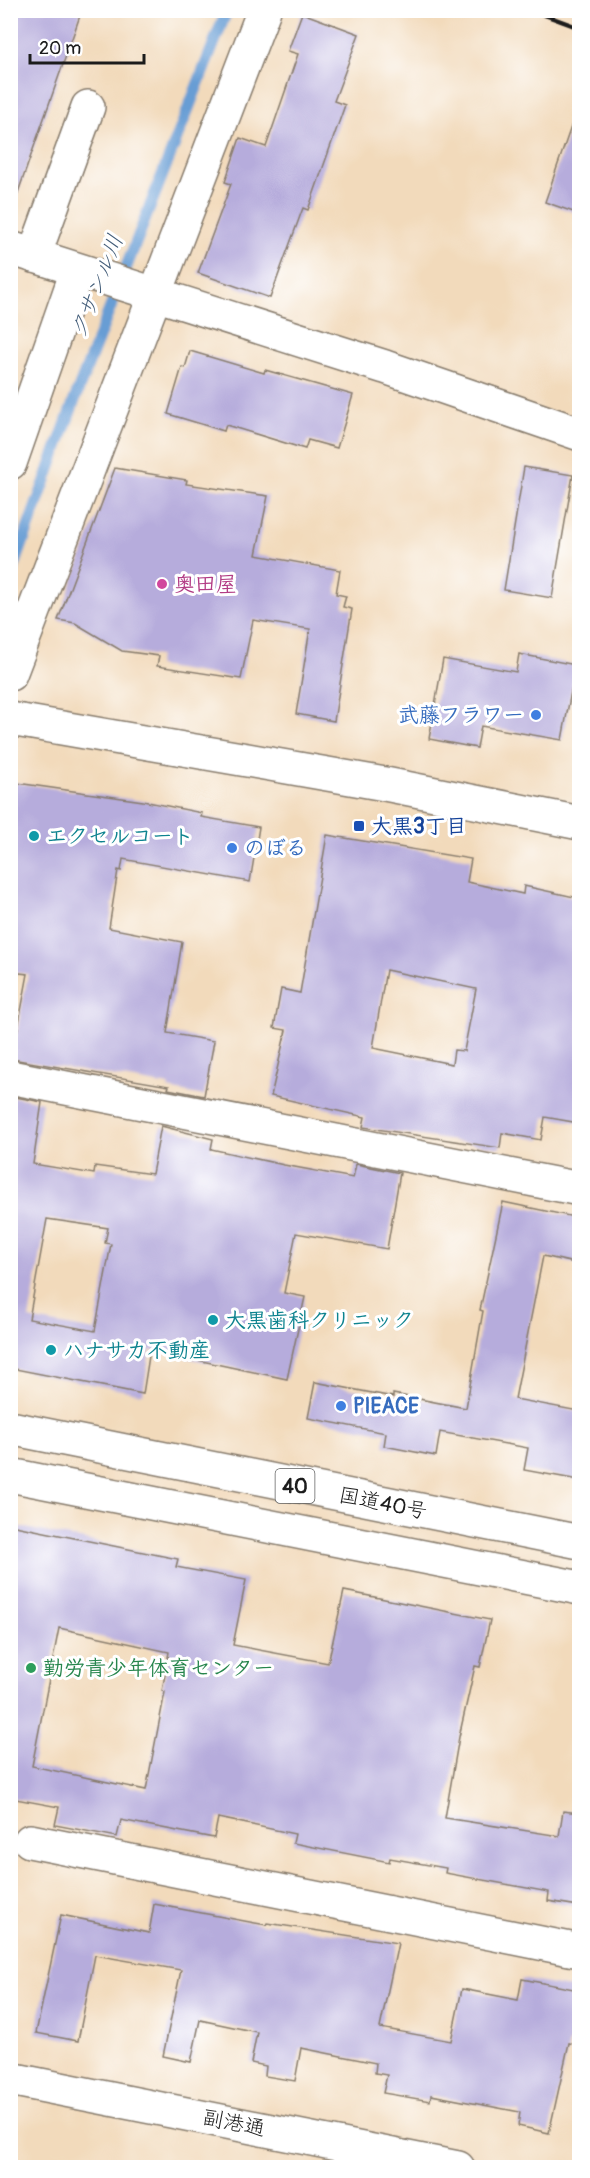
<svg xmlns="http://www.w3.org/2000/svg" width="590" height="2178" viewBox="0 0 590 2178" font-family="Pangolin,'Klee One',sans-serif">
<rect width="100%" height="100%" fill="#fff"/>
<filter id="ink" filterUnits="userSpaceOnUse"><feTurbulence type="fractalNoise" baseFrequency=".0167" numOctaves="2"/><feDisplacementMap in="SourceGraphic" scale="12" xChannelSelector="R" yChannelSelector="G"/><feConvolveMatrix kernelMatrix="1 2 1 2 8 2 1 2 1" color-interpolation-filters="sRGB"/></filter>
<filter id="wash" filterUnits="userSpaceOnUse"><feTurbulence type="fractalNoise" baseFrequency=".008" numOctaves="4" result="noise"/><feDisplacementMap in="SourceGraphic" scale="24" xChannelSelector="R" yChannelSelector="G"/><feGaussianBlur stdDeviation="1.35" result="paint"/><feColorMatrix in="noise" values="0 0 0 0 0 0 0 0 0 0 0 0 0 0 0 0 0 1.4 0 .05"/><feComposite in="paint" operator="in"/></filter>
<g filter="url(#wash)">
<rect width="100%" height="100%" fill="#f2dabb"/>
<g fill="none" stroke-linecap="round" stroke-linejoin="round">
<!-- stream -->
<path stroke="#679dd4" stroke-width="12" d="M 10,578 L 80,385 L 227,10"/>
</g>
<g id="blocks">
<!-- building -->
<g fill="#b6acdc" fill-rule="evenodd">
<path d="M 10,10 L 82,10 L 15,201 L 10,201 Z"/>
<path d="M 302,13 L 359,34 L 334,101 L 345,105 L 308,210 L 303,208 L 270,298 L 198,273 L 231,184 L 225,182 L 240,138 L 266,147 L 298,54 L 288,51 Z"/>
<path d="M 574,118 L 579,118 L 579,214 L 545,202 Z"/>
<path d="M 190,351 L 264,373 L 265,370 L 353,395 L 337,448 L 308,440 L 305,449 L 226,425 L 224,431 L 168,414 L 182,367 L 185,368 Z"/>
<path d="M 524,467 L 573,475 L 552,598 L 504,590 Z"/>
<path d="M 115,468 L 187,480 L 186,484 L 268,496 L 256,555 L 340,570 L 336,594 L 346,596 L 343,607 L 352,609 L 334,721 L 296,714 L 310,629 L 253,620 L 241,679 L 157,666 L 159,656 L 122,651 L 75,623 L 58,620 Z"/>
<path d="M 519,654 L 576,665 L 562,740 L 481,726 L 477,748 L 429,739 L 443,659 L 516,672 Z"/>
<path d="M 10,782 L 143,801 L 202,813 L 201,817 L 259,827 L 250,882 L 123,859 L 121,871 L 118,870 L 109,928 L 182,942 L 167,1033 L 214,1041 L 204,1096 L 168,1089 L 169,1086 L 12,1059 L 28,974 L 10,972 Z"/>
<path d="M 327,835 L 471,859 L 467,882 L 523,894 L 524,886 L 579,898 L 579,1123 L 545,1117 L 541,1140 L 502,1133 L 500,1148 L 363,1127 L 365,1117 L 271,1096 L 286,1030 L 274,1028 L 281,989 L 300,993 ZM 386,970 L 476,989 L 464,1051 L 454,1050 L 452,1064 L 373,1048 Z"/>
<path d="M 10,1096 L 42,1102 L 33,1164 L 94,1174 L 95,1166 L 152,1174 L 161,1126 L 213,1139 L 211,1149 L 284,1165 L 353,1178 L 356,1164 L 400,1173 L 387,1249 L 296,1233 L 284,1293 L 305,1297 L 287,1379 L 150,1350 L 143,1394 L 10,1368 ZM 47,1219 L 108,1228 L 105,1243 L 111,1244 L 95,1331 L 29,1319 Z"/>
<path d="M 503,1202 L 579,1218 L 579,1264 L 543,1256 L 515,1399 L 579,1411 L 579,1480 L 524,1470 L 528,1448 L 440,1432 L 436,1456 L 384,1446 L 386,1433 L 308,1418 L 315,1382 L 393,1397 L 393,1394 L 466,1408 L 483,1311 L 480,1310 Z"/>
<path d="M 10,1525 L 178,1559 L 176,1567 L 246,1580 L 233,1645 L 328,1663 L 344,1591 L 490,1620 L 480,1667 L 475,1666 L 459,1737 L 445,1818 L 559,1836 L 563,1811 L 579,1813 L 579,1906 L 548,1901 L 549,1892 L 445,1873 L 446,1868 L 390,1858 L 389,1862 L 293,1843 L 295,1834 L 218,1818 L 214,1838 L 121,1820 L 117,1837 L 55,1825 L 59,1807 L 10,1798 ZM 59,1628 L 169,1652 L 162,1691 L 165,1692 L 146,1790 L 32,1766 Z"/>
<path d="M 154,1904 L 266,1925 L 267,1923 L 398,1943 L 380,2028 L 451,2041 L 462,1989 L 518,2000 L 522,1979 L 579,1990 L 579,2045 L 569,2043 L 549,2133 L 518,2126 L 520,2112 L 431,2095 L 430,2101 L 383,2093 L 387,2075 L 375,2073 L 376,2063 L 301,2048 L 295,2081 L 265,2076 L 266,2066 L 251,2063 L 257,2032 L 200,2020 L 191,2062 L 163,2056 L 181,1970 L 95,1955 L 78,2041 L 36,2033 L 61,1915 L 149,1933 Z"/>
</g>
</g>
</g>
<g filter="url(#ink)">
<use href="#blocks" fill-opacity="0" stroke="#877b6c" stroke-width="1.5"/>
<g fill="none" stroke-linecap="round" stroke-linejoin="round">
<defs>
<g id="minor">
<path d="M 10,248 L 385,367 L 580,434"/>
<path d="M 34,256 L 88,107"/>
<path d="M 10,463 L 77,271"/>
<path d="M 10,674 L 264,10"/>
<path d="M 10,719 L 385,784 L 580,823"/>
<path d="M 10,1077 L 580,1189"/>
<path d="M 30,1841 L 580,1951"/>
<path d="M 10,2079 L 458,2168"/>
</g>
<g id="highway">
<path d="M 10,1428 L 580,1542"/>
<path d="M 10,1475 L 580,1588"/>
</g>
</defs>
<!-- minor casing -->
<use href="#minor" stroke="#877b6c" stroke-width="36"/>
<!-- highway casing -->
<use href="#highway" stroke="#877b6c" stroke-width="36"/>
<!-- minor -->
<use href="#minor" stroke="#fff" stroke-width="33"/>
<!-- highway -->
<use href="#highway" stroke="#fff" stroke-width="33"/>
<!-- rail -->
<path stroke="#1c1c1c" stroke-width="4.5" d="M 531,10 L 580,28"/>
</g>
</g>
<!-- markers -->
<circle fill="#d1479c" stroke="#fff" stroke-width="2" cx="162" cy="584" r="6"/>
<g fill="#3f7fe0" stroke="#fff" stroke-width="2">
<circle cx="536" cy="715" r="6"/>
<circle cx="232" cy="848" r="6"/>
<circle cx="341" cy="1406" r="6"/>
</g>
<rect fill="#1a4fb4" stroke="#fff" stroke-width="2" x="353" y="820" width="12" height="12" rx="3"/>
<g fill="#0f9aa8" stroke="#fff" stroke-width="2">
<circle cx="34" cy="836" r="6"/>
<circle cx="213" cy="1320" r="6"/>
<circle cx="51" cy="1350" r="6"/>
</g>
<circle fill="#2e9e5b" stroke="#fff" stroke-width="2" cx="31" cy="1668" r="6"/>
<g text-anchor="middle" stroke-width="6" stroke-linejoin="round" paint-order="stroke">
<!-- shield labels -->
<rect fill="#fff" stroke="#606060" stroke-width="1.5" x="275.5" y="1469" width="39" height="34" rx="4.5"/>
<g font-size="20" font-weight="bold" fill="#1c1c1c">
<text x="295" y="1493">40</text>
</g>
<!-- hotel labels -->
<g font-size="21" font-weight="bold" fill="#b23c85" stroke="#fff" text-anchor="start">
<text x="174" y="591">奥田屋</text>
</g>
<!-- shop labels -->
<g font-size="21" font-weight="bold" fill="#366cbe" stroke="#fff" text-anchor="start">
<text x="524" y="722" text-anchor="end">武藤フラワー</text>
<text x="244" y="855">のぼる</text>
<text x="353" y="1413">PIEACE</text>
</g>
<!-- transit labels -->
<g font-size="21" font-weight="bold" fill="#164399" stroke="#fff" text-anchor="start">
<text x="371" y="833">大黒3丁目</text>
</g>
<!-- culture labels -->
<g font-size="21" font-weight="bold" fill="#0d838f" stroke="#fff" text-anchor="start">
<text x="46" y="843">エクセルコート</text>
<text x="225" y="1327">大黒歯科クリニック</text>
<text x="63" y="1357">ハナサカ不動産</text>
</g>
<!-- street labels -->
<g font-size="21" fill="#1c1c1c" stroke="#fff">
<text transform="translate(383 1503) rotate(11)" y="7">国道40号</text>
<text transform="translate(234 2123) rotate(11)" y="7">副港通</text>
</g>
<!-- leisure labels -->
<g font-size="21" font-weight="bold" fill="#27864d" stroke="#fff" text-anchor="start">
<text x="43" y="1675">勤労青少年体育センター</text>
</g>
<!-- water labels -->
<g font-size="22" font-style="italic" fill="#425c78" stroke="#fff">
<text transform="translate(96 286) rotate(-69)" y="8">クサンル川</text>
</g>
</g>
<!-- margin -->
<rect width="590" height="2178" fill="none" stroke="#fff" stroke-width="36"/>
<!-- scale -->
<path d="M30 54v9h114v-9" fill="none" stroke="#1c1c1c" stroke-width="3"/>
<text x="39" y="54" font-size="18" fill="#1c1c1c" stroke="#ffffff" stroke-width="4.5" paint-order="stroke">20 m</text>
</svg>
